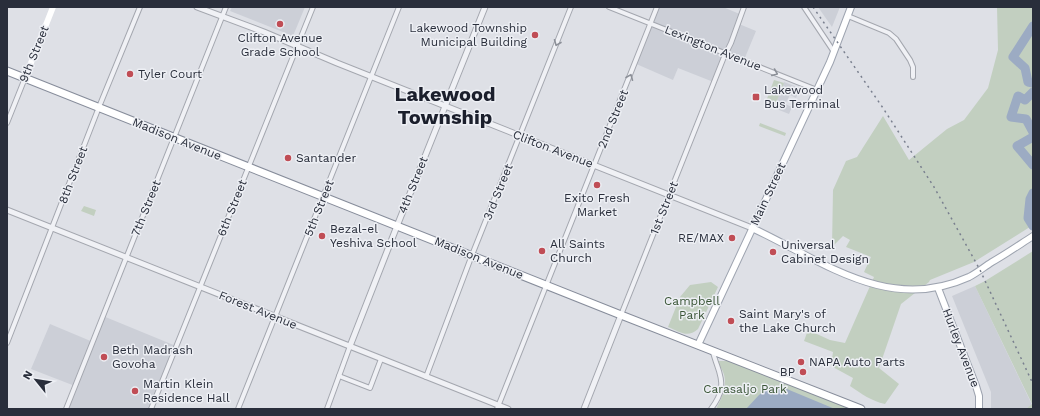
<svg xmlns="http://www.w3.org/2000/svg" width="1040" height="416" viewBox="0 0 1040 416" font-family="'Work Sans',sans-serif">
<rect width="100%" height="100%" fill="#dee0e6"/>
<!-- built -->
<g fill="#cccfd7">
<path d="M 232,7 L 305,7 L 293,36 L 230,11 Z"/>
<path d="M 656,7 L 723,7 L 742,15 L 739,24 L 756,31 L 744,60 L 727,54 L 716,83 L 678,68 L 673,80 L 634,63 Z"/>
<path d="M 818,7 L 840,7 L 832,27 Z"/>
<path d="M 784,82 L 800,88 L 796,98 L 790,95 L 785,104 L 792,107 L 789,114 L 774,108 Z"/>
<path d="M 975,286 L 1032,405 L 1026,409 L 991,409 L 991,392 L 952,296 Z"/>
<path d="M 103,316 L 176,346 L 151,409 L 66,409 L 75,386 L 31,369 L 50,324 L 93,342 Z"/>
</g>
<!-- green -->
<g fill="#c2cfc0">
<path d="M 997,7 L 1033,7 L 1033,225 L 974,262 L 930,280 L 929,282 L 901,304 L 879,368 L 899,384 L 885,404 C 871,401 862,394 850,386 L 853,378 L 831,366 L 833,352 L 804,341 L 808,330 L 830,340 L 845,343 L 874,277 L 864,272 L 871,257 L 846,247 L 850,240 L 843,236 L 832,247 L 833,190 L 846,161 L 857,157 L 883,116 L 909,160 L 947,129 L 964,120 L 988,88 L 998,50 Z"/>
<path d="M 774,80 L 784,83 L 774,108 L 765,104 Z"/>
<path d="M 760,123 L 786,133 L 785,136 L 759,126 Z"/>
<path d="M 84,206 L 96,210 L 94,216 L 81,211 Z"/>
<path d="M 1033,251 L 1033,409 L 1026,409 L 1032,404 L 975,286 L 985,281 Z"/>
<path d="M 711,282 L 718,287 L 698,329 C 687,339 679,331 668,327 L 680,297 L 690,285 Z"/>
<path d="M 715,361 L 728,361 L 855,409 L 716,409 C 725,393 731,375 715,361 Z"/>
</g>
<!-- water -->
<path fill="#9cabc3" d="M 770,387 L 782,387 L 835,409 L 746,409 L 759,395 Z"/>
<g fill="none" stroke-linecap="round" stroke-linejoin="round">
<!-- river -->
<g stroke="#9cabc3" stroke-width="9">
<path d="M 1033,26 L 1013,57 L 1025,68 L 1028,82 L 1033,83"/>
<path d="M 1033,92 L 1025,100 L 1018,96 L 1011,117 L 1026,119 L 1033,132"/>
<path d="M 1033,137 L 1017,146 L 1033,165"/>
<path d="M 1033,193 L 1030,199 L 1028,218 L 1033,226"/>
</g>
<defs>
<g id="minor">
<path d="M 609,7 L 817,90"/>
<path d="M 804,7 L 834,52"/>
<path d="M 848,16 L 889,33 L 896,39 L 910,60 L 913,67 L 913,77"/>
<path d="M 7,123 L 25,78"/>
<path d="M 621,315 L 724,57 L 731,43 L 744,7"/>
<path d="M 7,343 L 99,107 L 140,7"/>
<path d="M 339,376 L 370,388 L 381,359"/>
<path d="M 426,377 L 472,255 L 571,7"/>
<path d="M 66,409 L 226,7"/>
<path d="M 151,409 L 313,7"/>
<path d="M 238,409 L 399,7"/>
<path d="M 327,409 L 350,346"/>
<path d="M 497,409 L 657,7"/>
<path d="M 711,409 C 723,393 724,384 717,365 C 715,360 714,355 712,350"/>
</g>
<g id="tertiary">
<path d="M 197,7 L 264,32 L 337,63 L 752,228"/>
<path d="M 7,210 L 508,409"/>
<path d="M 350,346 L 397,226 L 485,7"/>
<path d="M 584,409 L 621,315"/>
</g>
<g id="primary">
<path d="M 752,228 C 823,261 888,314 969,277 C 977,273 984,267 992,262 C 1006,254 1019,245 1033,236"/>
<path d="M 938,288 L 976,386 L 979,396 L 979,409"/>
<path d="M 698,345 L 830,62 L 851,7"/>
</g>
<path id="trunk" d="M 7,71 L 621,315 L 861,409"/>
</defs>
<!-- minor casing -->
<use href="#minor" stroke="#a4a7af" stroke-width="6"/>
<!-- tertiary casing -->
<use href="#tertiary" stroke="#a4a7af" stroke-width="7"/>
<!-- primary casing -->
<use href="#primary" stroke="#9ea4b0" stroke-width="8"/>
<!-- trunk casing -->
<use href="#trunk" stroke="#878d9b" stroke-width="9"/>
<!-- minor -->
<use href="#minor" stroke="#f0f1f5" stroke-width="4"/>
<!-- tertiary -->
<use href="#tertiary" stroke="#f0f1f5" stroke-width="5"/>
<!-- secondary -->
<path stroke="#fff" stroke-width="6" d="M 25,78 L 53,7"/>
<!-- primary -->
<use href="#primary" stroke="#fff" stroke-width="6"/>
<!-- trunk -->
<use href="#trunk" stroke="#fff" stroke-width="7"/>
<!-- rail -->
<path stroke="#797f8e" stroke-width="1.5" stroke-dasharray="2 4" stroke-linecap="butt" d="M 813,7 L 883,108 L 934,187 L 980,270 L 1033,384"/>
</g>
<!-- one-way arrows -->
<defs><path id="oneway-chevron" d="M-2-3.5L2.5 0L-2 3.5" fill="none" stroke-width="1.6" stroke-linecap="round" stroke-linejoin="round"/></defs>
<g stroke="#8c9098">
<use href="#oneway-chevron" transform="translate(557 43) rotate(112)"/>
<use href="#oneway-chevron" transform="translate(775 73) rotate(22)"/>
<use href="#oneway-chevron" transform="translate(630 77) rotate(-68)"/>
</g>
<!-- markers -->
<g fill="#c04d55" stroke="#edeff4" stroke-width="1.5">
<circle cx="280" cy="24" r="4"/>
<circle cx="535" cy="35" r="4"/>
<circle cx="130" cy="74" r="4"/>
<rect x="752" y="93" width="8" height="8" rx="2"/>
<circle cx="288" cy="158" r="4"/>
<circle cx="597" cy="185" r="4"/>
<circle cx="322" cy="236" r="4"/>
<circle cx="732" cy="238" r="4"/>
<circle cx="542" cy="251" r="4"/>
<circle cx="773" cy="252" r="4"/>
<circle cx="731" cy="321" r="4"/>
<circle cx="104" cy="357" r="4"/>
<circle cx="801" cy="362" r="4"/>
<circle cx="803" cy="372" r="4"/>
<circle cx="135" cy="391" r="4"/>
</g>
<g text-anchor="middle" stroke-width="3" stroke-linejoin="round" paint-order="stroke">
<!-- poi labels -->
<g font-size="12" fill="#292e3b" stroke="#edeff4" text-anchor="start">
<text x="527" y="32" text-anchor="end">Lakewood Township<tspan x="527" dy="14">Municipal Building</tspan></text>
<text x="280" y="42" text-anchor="middle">Clifton Avenue<tspan x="280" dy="14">Grade School</tspan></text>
<text x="138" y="78">Tyler Court</text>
<text x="764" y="94">Lakewood<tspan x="764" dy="14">Bus Terminal</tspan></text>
<text x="296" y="162">Santander</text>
<text x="597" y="202" text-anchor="middle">Exito Fresh<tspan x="597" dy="14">Market</tspan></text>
<text x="330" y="233">Bezal-el<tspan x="330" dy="14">Yeshiva School</tspan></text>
<text x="724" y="242" text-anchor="end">RE/MAX</text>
<text x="550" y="248">All Saints<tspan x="550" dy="14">Church</tspan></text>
<text x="781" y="249">Universal<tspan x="781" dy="14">Cabinet Design</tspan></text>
<text x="739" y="318">Saint Mary's of<tspan x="739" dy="14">the Lake Church</tspan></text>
<text x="112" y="354">Beth Madrash<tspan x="112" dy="14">Govoha</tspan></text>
<text x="809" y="366">NAPA Auto Parts</text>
<text x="795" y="376" text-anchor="end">BP</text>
<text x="143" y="388">Martin Klein<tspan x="143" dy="14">Residence Hall</tspan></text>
</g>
<!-- street labels -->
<g font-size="12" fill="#292e3b" stroke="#edeff4">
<text transform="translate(713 48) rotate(22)" y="4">Lexington Avenue</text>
<text transform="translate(34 54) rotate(-68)" y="4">9th Street</text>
<text transform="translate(613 119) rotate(-68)" y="4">2nd Street</text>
<text transform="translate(177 139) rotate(22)" y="4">Madison Avenue</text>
<text transform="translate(553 149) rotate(21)" y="4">Clifton Avenue</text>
<text transform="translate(73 175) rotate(-69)" y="4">8th Street</text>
<text transform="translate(413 185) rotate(-68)" y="4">4th Street</text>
<text transform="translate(498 192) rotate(-68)" y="4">3rd Street</text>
<text transform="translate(768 194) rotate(-65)" y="4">Main Street</text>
<text transform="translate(146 208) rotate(-68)" y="4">7th Street</text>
<text transform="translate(232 208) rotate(-68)" y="4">6th Street</text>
<text transform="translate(319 208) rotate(-68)" y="4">5th Street</text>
<text transform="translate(664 208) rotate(-68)" y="4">1st Street</text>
<text transform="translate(479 258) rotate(22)" y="4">Madison Avenue</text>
<text transform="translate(258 310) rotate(22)" y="4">Forest Avenue</text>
<text transform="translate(961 348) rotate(69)" y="4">Hurley Avenue</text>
</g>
<!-- park labels -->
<g font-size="12" fill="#3a5537" stroke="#edeff4">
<text x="692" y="305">Campbell<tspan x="692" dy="14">Park</tspan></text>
<text x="745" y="393">Carasaljo Park</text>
</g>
<!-- town labels -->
<g font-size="20" font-weight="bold" fill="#1b1f2c" stroke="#edeff4">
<text x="445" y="101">Lakewood<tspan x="445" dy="23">Township</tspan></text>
</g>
</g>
<!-- border -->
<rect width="1040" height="416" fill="none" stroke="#292e3b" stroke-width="16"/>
<!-- north arrow -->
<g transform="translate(36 380) rotate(300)" stroke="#edeff4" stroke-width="3" paint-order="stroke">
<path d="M0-3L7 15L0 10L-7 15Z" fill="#292e3b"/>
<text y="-6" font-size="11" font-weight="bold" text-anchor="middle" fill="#292e3b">N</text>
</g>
</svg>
